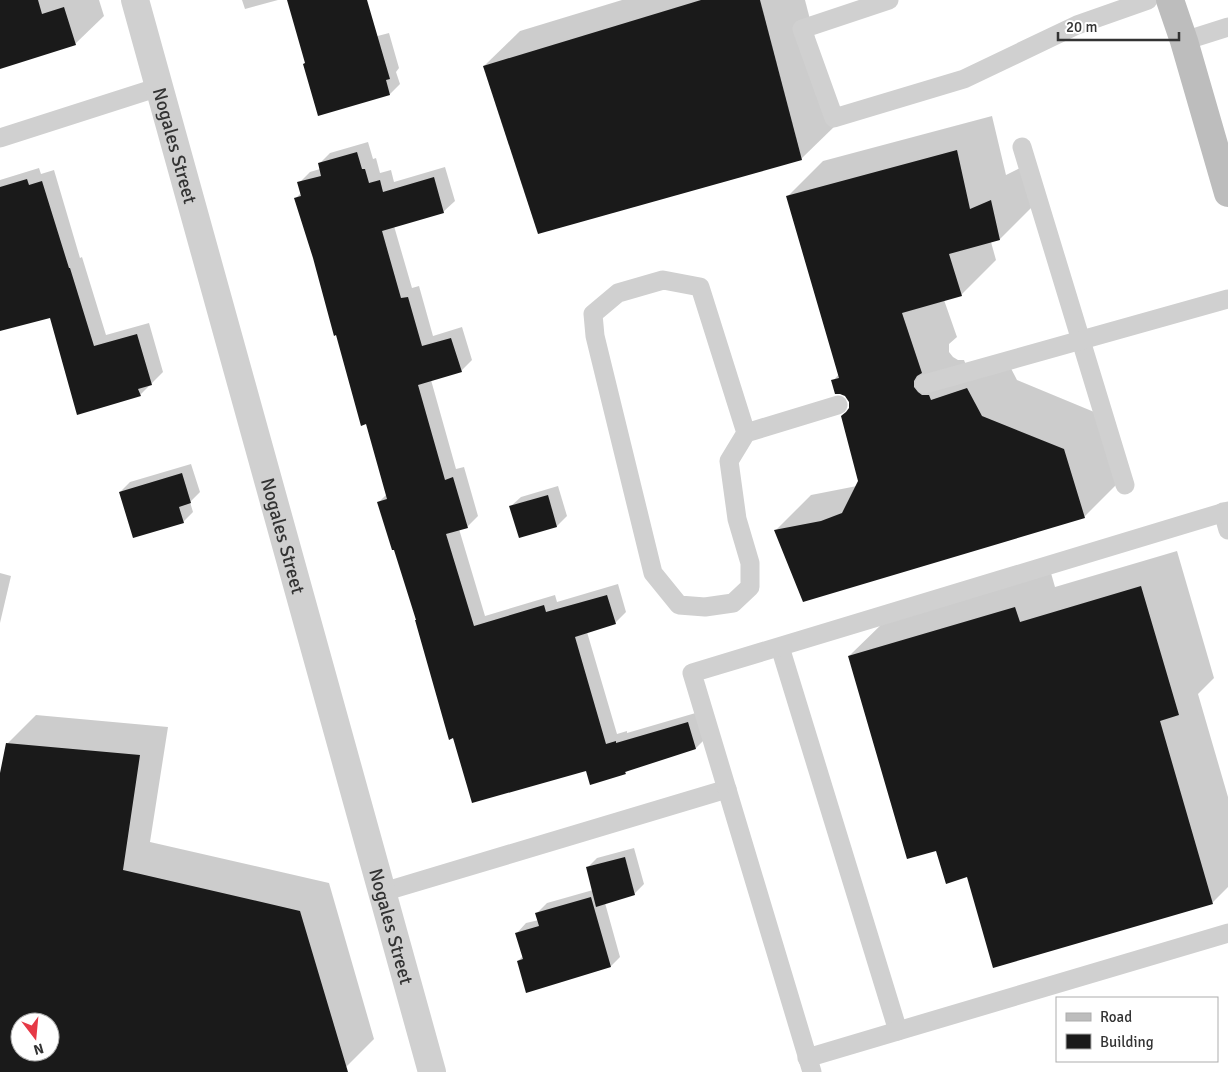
<svg xmlns="http://www.w3.org/2000/svg" width="1228" height="1072" viewBox="0 0 1228 1072" font-family="Signika,sans-serif">
<rect width="100%" height="100%" fill="#fff"/>
<!-- shadow -->
<g fill="#0003" fill-rule="evenodd">
<path d="M 0,0 L 99,0 L 104,16 L 75,44 L 0,67 Z"/>
<path d="M 242,0 L 278,0 L 245,9 Z"/>
<path d="M 288,0 L 358,0 L 370,38 L 389,33 L 399,68 L 396,72 L 400,84 L 390,94 L 306,62 Z"/>
<path d="M 622,0 L 805,0 L 837,124 L 801,159 L 484,66 L 520,31 Z"/>
<path d="M 992,116 L 1006,175 L 1026,165 L 1035,204 L 1000,239 L 991,242 L 996,260 L 961,295 L 944,300 L 957,337 L 949,344 L 949,352 L 953,357 L 958,360 L 964,360 L 966,365 L 1003,353 L 1017,380 L 1099,414 L 1120,481 L 1084,517 L 776,530 L 811,495 L 857,486 L 860,481 L 850,402 L 833,381 L 839,374 L 788,196 L 823,161 Z"/>
<path d="M 368,142 L 373,159 L 376,158 L 380,173 L 391,170 L 394,182 L 445,167 L 455,201 L 443,212 L 394,226 L 412,288 L 419,286 L 433,336 L 462,327 L 472,360 L 461,371 L 431,380 L 456,469 L 464,467 L 478,516 L 467,527 L 459,529 L 485,616 L 555,595 L 557,602 L 618,584 L 626,612 L 615,623 L 587,632 L 617,734 L 627,731 L 627,733 L 699,712 L 707,737 L 696,748 L 628,770 L 625,773 L 586,769 L 417,619 L 395,548 L 379,502 L 387,494 L 367,423 L 296,198 L 301,193 L 299,183 L 310,172 L 320,169 L 319,164 L 330,153 Z"/>
<path d="M 39,168 L 41,174 L 54,170 L 80,258 L 82,257 L 106,335 L 149,323 L 163,372 L 140,395 L 50,316 L 0,330 L 0,180 Z"/>
<path d="M 191,464 L 200,492 L 190,502 L 193,512 L 183,522 L 120,492 L 130,482 Z"/>
<path d="M 558,486 L 567,516 L 557,526 L 519,536 L 511,506 L 521,497 Z"/>
<path d="M 1177,551 L 1214,678 L 1198,694 L 1228,797 L 1228,887 L 1213,902 L 994,967 L 968,876 L 937,850 L 849,656 L 885,621 L 1051,573 L 1055,587 Z"/>
<path d="M 0,573 L 11,576 L 0,623 Z"/>
<path d="M 36,715 L 168,727 L 150,842 L 329,883 L 374,1039 L 346,1067 L 326,1072 L 0,1072 L 0,780 L 7,744 ZM 20,1022 L 50,1022 L 50,1052 L 20,1052 Z"/>
<path d="M 634,848 L 644,884 L 634,894 L 605,903 L 620,957 L 611,966 L 518,961 L 523,956 L 517,933 L 526,923 L 539,920 L 537,913 L 547,903 L 593,890 L 587,868 L 597,858 Z"/>
</g>
<!-- building -->
<g fill="#1a1a1a" fill-rule="evenodd">
<path d="M 0,0 L 38,0 L 42,14 L 64,7 L 76,45 L 0,69 Z"/>
<path d="M 287,0 L 367,0 L 390,79 L 386,80 L 390,95 L 318,116 L 303,64 L 305,63 Z"/>
<path d="M 701,0 L 760,0 L 802,160 L 538,234 L 483,66 Z"/>
<path d="M 957,150 L 970,209 L 991,200 L 1000,240 L 949,254 L 962,296 L 902,313 L 922,373 L 917,376 L 914,381 L 914,387 L 918,392 L 922,395 L 929,395 L 931,400 L 967,388 L 982,416 L 1064,449 L 1085,518 L 803,602 L 774,530 L 821,521 L 842,513 L 858,481 L 841,416 L 846,412 L 849,408 L 849,402 L 845,396 L 840,394 L 835,394 L 831,380 L 839,378 L 786,196 Z"/>
<path d="M 357,152 L 362,169 L 365,169 L 369,183 L 380,180 L 383,192 L 434,177 L 444,213 L 382,231 L 401,298 L 408,297 L 422,346 L 451,338 L 462,372 L 418,385 L 445,480 L 453,477 L 468,528 L 446,534 L 474,626 L 544,605 L 546,612 L 607,595 L 616,624 L 575,637 L 606,744 L 616,741 L 616,743 L 688,722 L 696,749 L 625,772 L 626,774 L 590,785 L 586,771 L 472,803 L 453,738 L 449,740 L 415,620 L 416,620 L 394,550 L 392,550 L 377,502 L 387,499 L 366,424 L 361,426 L 336,335 L 334,336 L 313,258 L 294,198 L 301,196 L 297,182 L 321,176 L 318,163 Z"/>
<path d="M 27,179 L 29,185 L 42,181 L 69,268 L 70,268 L 94,346 L 137,334 L 152,385 L 138,389 L 141,396 L 77,415 L 50,318 L 0,331 L 0,187 Z"/>
<path d="M 182,473 L 191,503 L 179,507 L 184,523 L 133,538 L 119,492 Z"/>
<path d="M 548,495 L 557,527 L 519,538 L 509,506 Z"/>
<path d="M 1141,586 L 1179,715 L 1160,721 L 1213,904 L 993,968 L 967,877 L 946,884 L 936,851 L 907,859 L 848,656 L 1015,607 L 1020,622 Z"/>
<path d="M 6,743 L 140,755 L 123,870 L 300,911 L 348,1072 L 0,1072 L 0,773 ZM 20,1022 L 50,1022 L 50,1052 L 20,1052 Z"/>
<path d="M 625,857 L 635,895 L 596,907 L 586,867 Z"/>
<path d="M 591,897 L 611,967 L 526,993 L 517,961 L 523,959 L 515,933 L 539,926 L 535,913 Z"/>
</g>
<g fill="none" stroke-linecap="round" stroke-linejoin="round">
<!-- service -->
<g stroke="#d0d0d0" stroke-width="19">
<path d="M 889,0 L 802,29 L 834,118 L 964,79 L 1077,25 L 1148,0"/>
<path d="M 1184,41 L 1228,27"/>
<path d="M 0,138 L 159,87"/>
<path d="M 1022,147 L 1125,485"/>
<path d="M 925,384 L 1228,299"/>
<path d="M 746,433 L 700,287 L 663,280 L 618,293 L 593,314 L 595,336 L 653,573 L 679,605 L 705,607 L 733,603 L 750,587 L 750,563 L 737,519 L 729,461 L 746,433 L 838,405"/>
<path d="M 1223,512 L 1228,530"/>
<path d="M 780,647 L 898,1031"/>
<path d="M 383,892 L 727,789"/>
<path d="M 807,1058 L 1228,933"/>
<path d="M 812,1072 L 692,673 L 1228,511"/>
</g>
<!-- minor -->
<path stroke="#d0d0d0" stroke-width="28" id="s1" d="M 135,0 L 432,1072"/>
<!-- secondary -->
<path stroke="#bdbdbd" stroke-width="28" d="M 1170,0 L 1184,41 L 1228,193"/>
</g>
<g text-anchor="middle" stroke-width="5" stroke-linejoin="round" paint-order="stroke">
<!-- street labels -->
<g font-size="19" fill="#333" stroke="#fff">
<text dy="7" stroke="none"><textPath href="#s1" startOffset="151">Nogales Street</textPath></text>
<text dy="7" stroke="none"><textPath href="#s1" startOffset="556">Nogales Street</textPath></text>
<text dy="7" stroke="none"><textPath href="#s1" startOffset="961">Nogales Street</textPath></text>
</g>
</g>
<!-- legend -->
<rect x="1056" y="997" width="162" height="65" fill="#ffffff" stroke="#adadad"/>
<rect x="1066" y="1013" width="25" height="8" fill="#bdbdbd" stroke="#adadad"/>
<text x="1100" y="1022" font-size="15" fill="#333333">Road</text>
<rect x="1066" y="1034" width="25" height="15" fill="#1a1a1a" stroke="#adadad"/>
<text x="1100" y="1047" font-size="15" fill="#333333">Building</text>
<!-- north arrow -->
<g transform="translate(35 1037) rotate(164)"><circle r="24" fill="#ffffff" stroke="#adadad"/>
<path d="M0-4L9 19L0 12L-9 19Z" fill="#e63946"/>
<text y="-8" font-size="14" font-weight="bold" text-anchor="middle" fill="#333333">N</text>
</g>
<!-- scale -->
<path d="M1058 32v8h121v-8" fill="none" stroke="#333333" stroke-width="2.5"/>
<text x="1066" y="32" font-size="15" fill="#333333" stroke="#ffffff" stroke-width="4" paint-order="stroke">20 m</text>
</svg>
